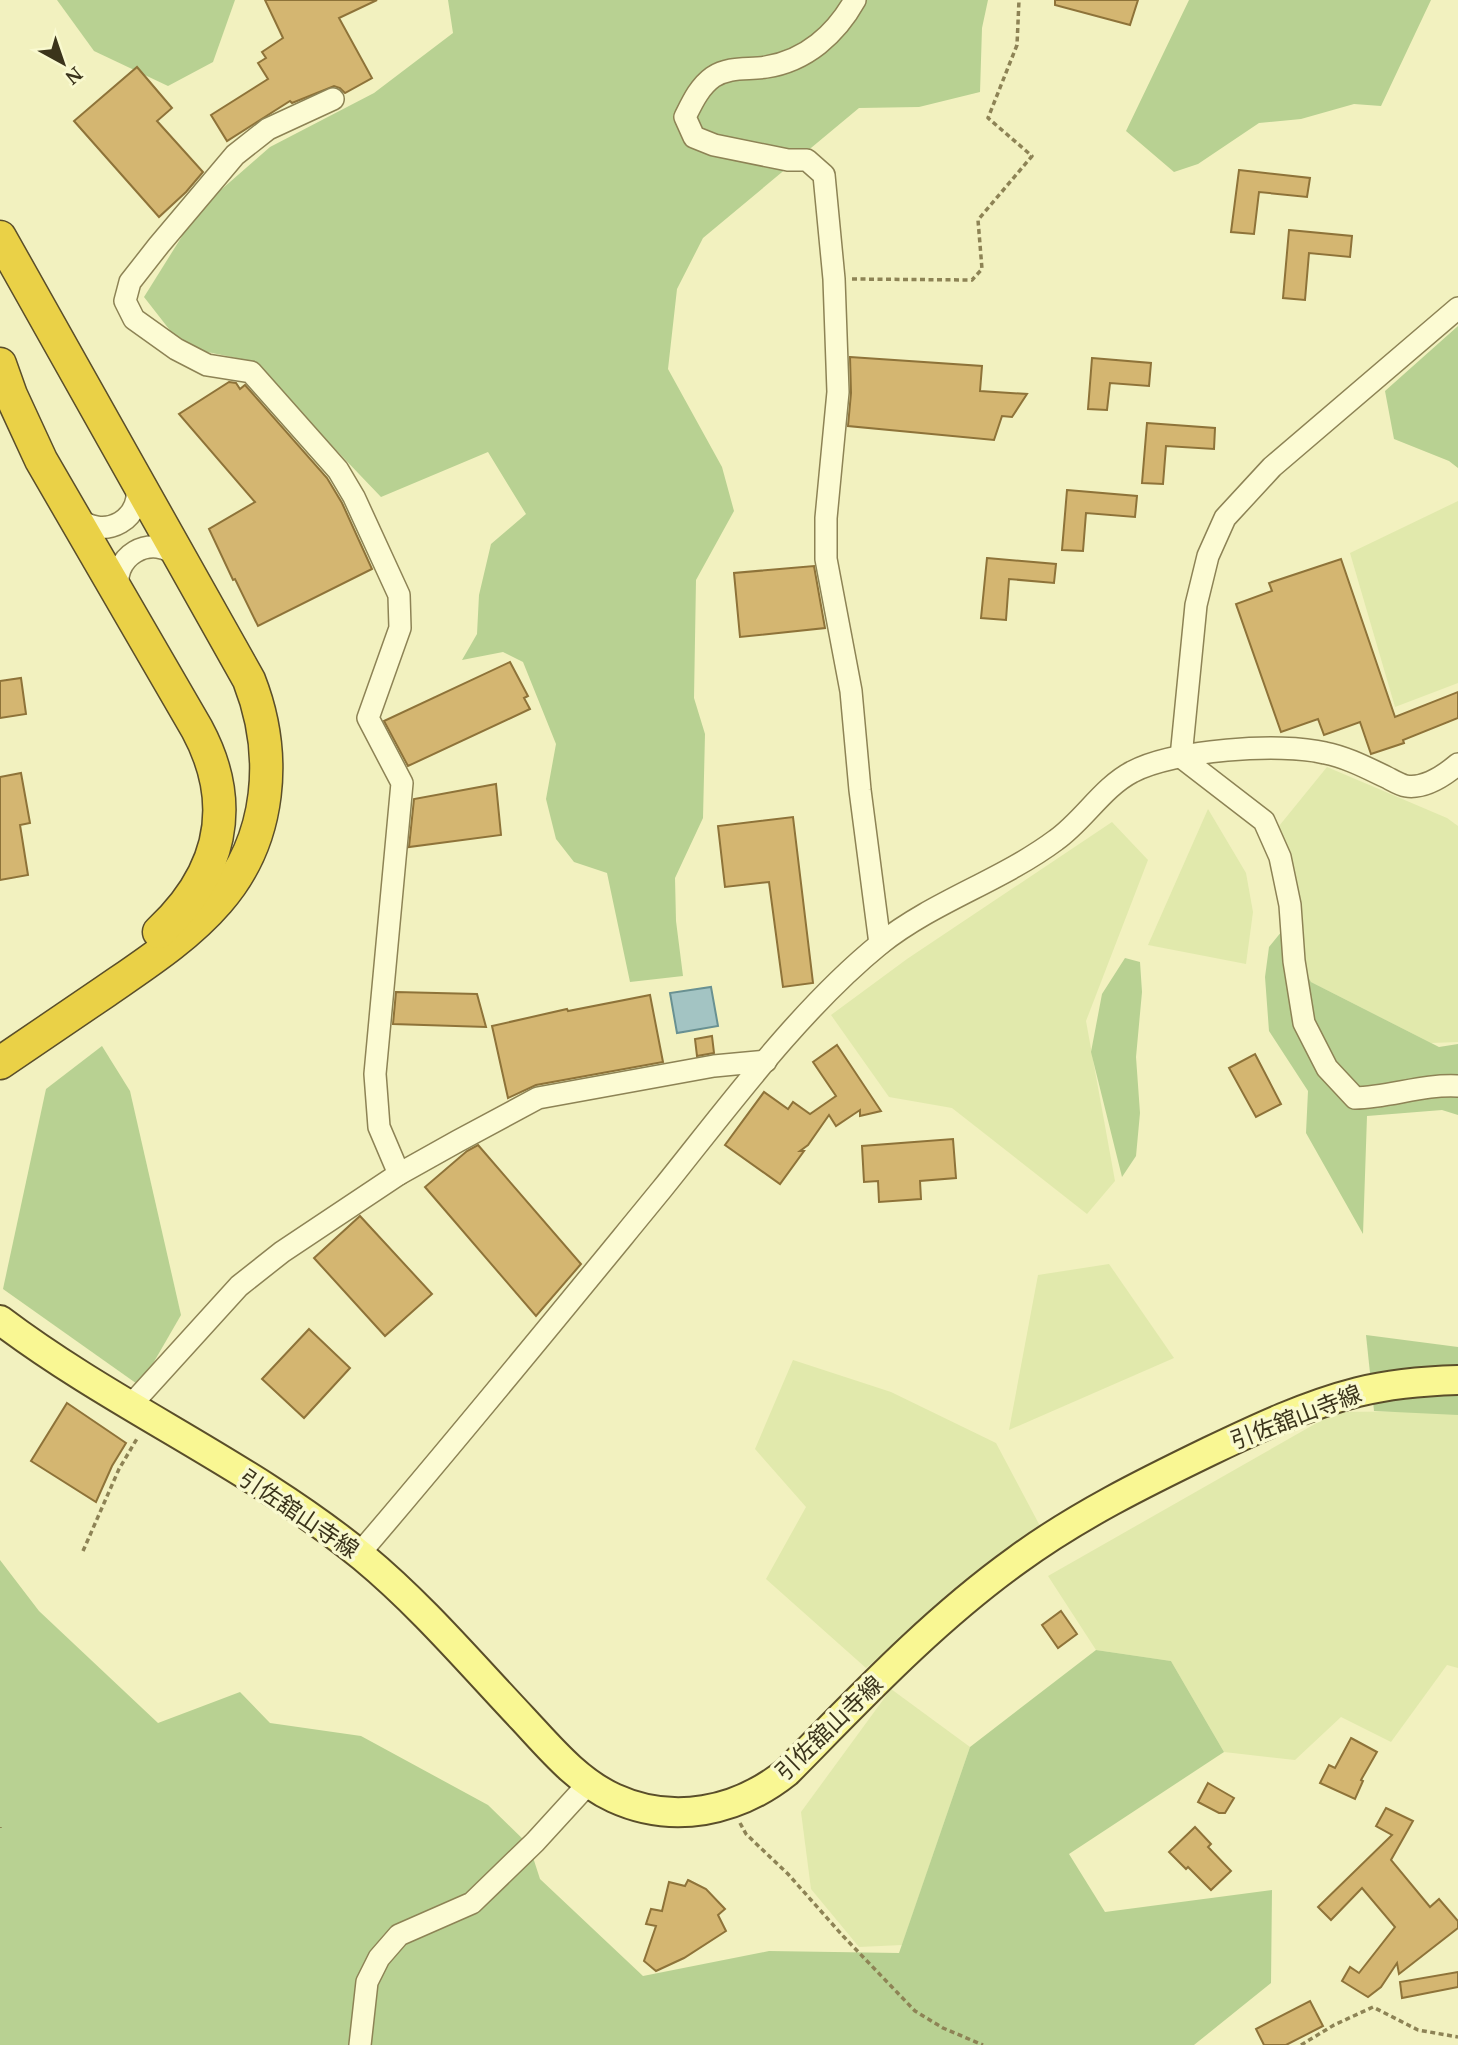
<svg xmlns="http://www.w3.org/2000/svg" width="1458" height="2045" viewBox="0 0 1458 2045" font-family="'Noto Serif','Noto Sans JP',serif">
<rect width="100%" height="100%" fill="#f2f1bf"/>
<!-- farmland -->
<g fill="#e1e9ac">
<path d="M 1458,501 L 1458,683 L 1395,707 L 1350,553 Z"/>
<path d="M 1327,767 L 1447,818 L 1458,826 L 1458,1042 L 1431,1043 L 1311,982 L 1294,955 L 1275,831 Z"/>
<path d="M 1208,809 L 1246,873 L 1253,912 L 1246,964 L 1148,945 Z"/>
<path d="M 1112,822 L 1148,860 L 1086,1021 L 1115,1181 L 1087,1214 L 952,1108 L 889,1097 L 831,1015 L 907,959 Z"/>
<path d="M 1109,1264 L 1174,1358 L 1009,1430 L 1038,1275 Z"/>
<path d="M 793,1360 L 891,1392 L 996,1443 L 1040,1526 L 866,1668 L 766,1579 L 806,1507 L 755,1449 Z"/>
<path d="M 1443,1411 L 1458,1415 L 1458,1668 L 1447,1665 L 1391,1742 L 1341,1717 L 1295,1760 L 1224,1752 L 1171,1661 L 1096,1650 L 1048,1576 L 1336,1412 Z"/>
<path d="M 891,1689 L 970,1747 L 902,1945 L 859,1947 L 811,1889 L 801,1812 Z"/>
</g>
<!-- green -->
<g fill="#b8d192">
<path d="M 57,0 L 235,0 L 213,62 L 168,86 L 94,51 Z"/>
<path d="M 448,0 L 988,0 L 982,28 L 980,92 L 919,107 L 859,108 L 703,238 L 677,289 L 668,369 L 722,467 L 734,511 L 696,580 L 694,698 L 705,734 L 703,818 L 675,878 L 676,921 L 683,976 L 630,982 L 607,873 L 574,862 L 556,839 L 546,799 L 556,744 L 523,662 L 503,652 L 462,660 L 477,634 L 479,595 L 491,544 L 526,514 L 488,452 L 381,497 L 251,361 L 183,347 L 144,297 L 199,209 L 270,147 L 374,93 L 453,33 Z"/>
<path d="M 1189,0 L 1431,0 L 1381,106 L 1354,104 L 1301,119 L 1259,123 L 1198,164 L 1174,172 L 1126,131 Z"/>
<path d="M 1458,326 L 1458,468 L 1449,461 L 1394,439 L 1385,391 Z"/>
<path d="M 1282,931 L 1311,982 L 1439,1047 L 1458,1044 L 1458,1115 L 1442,1110 L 1367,1116 L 1363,1234 L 1306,1133 L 1308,1091 L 1269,1031 L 1265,977 L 1269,947 Z"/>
<path d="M 1125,958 L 1140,962 L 1142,992 L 1136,1057 L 1140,1113 L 1136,1156 L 1122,1177 L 1091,1052 L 1102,994 Z"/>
<path d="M 102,1046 L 130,1091 L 181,1315 L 140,1386 L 3,1289 L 46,1089 Z"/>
<path d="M 1366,1335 L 1458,1347 L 1458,1415 L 1374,1411 Z"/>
<path d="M 0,1560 L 39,1611 L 158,1723 L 240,1692 L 270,1723 L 361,1736 L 488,1805 L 529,1845 L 540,1879 L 643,1976 L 769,1951 L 899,1953 L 970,1747 L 1096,1650 L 1171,1661 L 1224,1752 L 1069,1854 L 1105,1912 L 1272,1890 L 1271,1983 L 1194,2045 L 0,2045 Z"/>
</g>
<!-- water -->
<path fill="#a3c4c3" stroke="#699192" stroke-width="2" d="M 711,987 L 718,1026 L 677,1033 L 670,993 Z"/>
<!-- building -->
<g fill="#d4b671" stroke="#8e7339" stroke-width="2">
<path d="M 265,0 L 377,0 L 339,18 L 372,78 L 345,93 L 340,88 L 334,86 L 292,103 L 290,101 L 227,141 L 211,115 L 268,79 L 258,63 L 266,58 L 262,52 L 283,38 Z"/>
<path d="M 1055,0 L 1138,0 L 1130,25 L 1055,5 Z"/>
<path d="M 137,67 L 172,108 L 157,121 L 203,172 L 186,192 L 159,217 L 74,121 Z"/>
<path d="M 1239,170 L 1310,178 L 1307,197 L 1259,192 L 1254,234 L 1231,232 Z"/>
<path d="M 1289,230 L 1352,236 L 1350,257 L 1309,253 L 1305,300 L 1283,298 Z"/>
<path d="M 850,357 L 982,366 L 980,391 L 1027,394 L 1012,417 L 1002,416 L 994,440 L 848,426 L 851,393 Z"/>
<path d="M 1092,358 L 1151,363 L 1149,386 L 1110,383 L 1107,410 L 1088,409 Z"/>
<path d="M 229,382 L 236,383 L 240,389 L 245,385 L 327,478 L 342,503 L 372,569 L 258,626 L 235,579 L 233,580 L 209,529 L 255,502 L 179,414 Z"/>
<path d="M 1147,423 L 1215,428 L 1214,449 L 1166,446 L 1163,484 L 1142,483 Z"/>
<path d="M 1067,490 L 1137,496 L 1135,517 L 1086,513 L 1083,551 L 1062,550 Z"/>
<path d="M 987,558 L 1056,564 L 1054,583 L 1009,579 L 1006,620 L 981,618 Z"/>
<path d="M 1341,559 L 1395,717 L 1458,692 L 1458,718 L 1403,740 L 1404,743 L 1371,754 L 1360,722 L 1324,735 L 1318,719 L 1281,732 L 1236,604 L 1272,591 L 1269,583 Z"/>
<path d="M 814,566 L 825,628 L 740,637 L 734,573 Z"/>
<path d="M 510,662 L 528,696 L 524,698 L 530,709 L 408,766 L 384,721 Z"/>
<path d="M 21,678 L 26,714 L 0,718 L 0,681 Z"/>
<path d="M 21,773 L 30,823 L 20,825 L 28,875 L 0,880 L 0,777 Z"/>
<path d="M 496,784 L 501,835 L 409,847 L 414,799 Z"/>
<path d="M 793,817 L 813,983 L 783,987 L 769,882 L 725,887 L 718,826 Z"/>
<path d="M 396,992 L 477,994 L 486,1027 L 393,1024 Z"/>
<path d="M 650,995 L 663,1062 L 536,1085 L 508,1098 L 492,1026 L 567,1009 L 568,1011 Z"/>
<path d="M 712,1036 L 714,1053 L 697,1056 L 695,1039 Z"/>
<path d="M 837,1045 L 881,1111 L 860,1116 L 860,1110 L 836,1126 L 829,1115 L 808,1145 L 800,1151 L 804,1151 L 780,1184 L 725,1145 L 764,1092 L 788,1109 L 793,1102 L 810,1114 L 836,1096 L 813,1062 Z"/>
<path d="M 1255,1054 L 1281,1104 L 1256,1117 L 1229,1068 Z"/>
<path d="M 953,1139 L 956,1178 L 920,1181 L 921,1199 L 879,1202 L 878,1181 L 864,1182 L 862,1146 Z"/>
<path d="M 478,1145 L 581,1264 L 536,1316 L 425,1187 L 467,1151 Z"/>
<path d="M 360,1216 L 432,1294 L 385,1336 L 314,1258 Z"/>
<path d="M 309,1329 L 350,1368 L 304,1418 L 262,1379 Z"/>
<path d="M 67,1403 L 126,1443 L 112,1466 L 96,1502 L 31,1461 Z"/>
<path d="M 1061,1611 L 1077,1634 L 1058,1648 L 1042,1625 Z"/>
<path d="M 1351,1738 L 1377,1752 L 1361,1780 L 1363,1781 L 1355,1799 L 1320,1783 L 1329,1765 L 1335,1768 Z"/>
<path d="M 1208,1783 L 1234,1798 L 1225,1813 L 1219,1813 L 1198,1802 Z"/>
<path d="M 1386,1808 L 1413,1821 L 1391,1860 L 1430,1907 L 1439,1899 L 1458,1921 L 1458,1928 L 1399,1974 L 1397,1963 L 1381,1987 L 1368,1997 L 1342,1981 L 1350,1967 L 1359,1973 L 1395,1927 L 1362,1888 L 1331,1920 L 1318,1907 L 1392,1835 L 1376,1826 Z"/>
<path d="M 1195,1827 L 1211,1844 L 1208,1847 L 1231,1871 L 1211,1890 L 1188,1867 L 1186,1869 L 1169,1852 Z"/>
<path d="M 688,1880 L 706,1889 L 725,1909 L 718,1915 L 726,1931 L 684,1958 L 656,1971 L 644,1961 L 656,1926 L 646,1924 L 651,1909 L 662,1911 L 669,1882 L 685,1886 Z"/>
<path d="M 1458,1972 L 1458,1987 L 1402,1998 L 1400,1982 Z"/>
<path d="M 1310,2001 L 1323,2026 L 1286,2045 L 1264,2045 L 1256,2029 Z"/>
</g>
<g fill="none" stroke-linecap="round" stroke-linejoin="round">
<defs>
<g id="minor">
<path d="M 855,0 C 836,34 806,61 766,67 C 748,70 730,66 713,77 C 699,87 692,103 685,117 L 694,137 L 714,145 L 788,160 L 807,160 L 824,175 L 834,279 L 838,392 L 826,518 L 826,559 L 851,691 L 860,790 L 880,944"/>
<path d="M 333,99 L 268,129 L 235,155 L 159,245 L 130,282 L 125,301 L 134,319 L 176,349 L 207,365 L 251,372 L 338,470 L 354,497 L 399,595 L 400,628 L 368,718 L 402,783 L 375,1074 L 379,1127 L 399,1174"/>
<path d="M 1458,308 L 1272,467 L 1225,518 L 1208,556 L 1196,605 L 1181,757 L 1264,821 L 1280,857 L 1290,905 L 1294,961 L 1304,1023 L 1327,1068 L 1355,1098 C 1390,1097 1424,1084 1458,1086"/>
<path d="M 74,515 C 103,544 148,518 135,479"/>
<path d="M 120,595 C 107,557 153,530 180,559"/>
<path d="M 130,1406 L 239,1286 L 282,1252 L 399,1174 L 458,1141 L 538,1098 L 714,1066 L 766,1061"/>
<path d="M 359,1554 C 462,1434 562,1311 662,1189 C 728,1107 799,1010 880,944 C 934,901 1001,881 1056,840 C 1083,821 1103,787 1132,772 C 1172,750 1281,742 1325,753 C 1346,757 1367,768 1386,777 C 1392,780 1400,785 1406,786 C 1425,789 1445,775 1458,764"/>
<path d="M 360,2045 L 367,1982 L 379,1958 L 399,1935 L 472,1903 L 535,1842 L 589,1783"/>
</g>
<path id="major" d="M 0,1320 C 115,1407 251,1465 363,1557 C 421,1605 471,1664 523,1719 C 550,1748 577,1781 614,1798 C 673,1825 737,1812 787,1772 C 860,1698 932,1621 1017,1560 C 1077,1516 1144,1483 1210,1451 C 1258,1428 1307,1405 1358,1392 C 1390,1384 1425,1381 1458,1380"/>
<g id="highway">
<path d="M 0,237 L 249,680 C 278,754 272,839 218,901 C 187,937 145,964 106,991 C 71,1015 35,1039 0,1063"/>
<path d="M 0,364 L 11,395 L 41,460 L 197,729 C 238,805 221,874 159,932"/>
</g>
</defs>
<!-- minor casing -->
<use href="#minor" stroke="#8d8355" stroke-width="24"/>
<!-- major casing -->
<use href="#major" stroke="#5a4e2a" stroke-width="32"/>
<!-- highway casing -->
<use href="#highway" stroke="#5a4e2a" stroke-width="35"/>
<!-- path -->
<g stroke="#8d8355" stroke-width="3.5" stroke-dasharray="5 3.5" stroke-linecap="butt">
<path d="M 852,279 L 972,280 L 982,269 L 978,220 L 1032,156 L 988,118 L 1017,45 L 1019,0"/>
<path d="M 83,1551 L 119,1469 L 138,1437"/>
<path d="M 740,1823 L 746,1834 L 788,1874 L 843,1936 L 915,2011 L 943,2028 L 983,2045"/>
<path d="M 0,1827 L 0,1828"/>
<path d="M 1301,2045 L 1334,2025 L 1373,2007 L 1418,2030 L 1458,2037"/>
</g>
<!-- minor -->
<use href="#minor" stroke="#fcfbd3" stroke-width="21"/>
<!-- major -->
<use href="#major" stroke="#f9f793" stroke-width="28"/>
<!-- highway -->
<use href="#highway" stroke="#ead147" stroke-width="32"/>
</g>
<g text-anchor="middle" stroke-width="7" stroke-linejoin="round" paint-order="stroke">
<!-- street labels -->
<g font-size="23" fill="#3b341b" stroke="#f9f9cf">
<text transform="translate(1296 1417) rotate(-21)" y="8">引佐舘山寺線</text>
<text transform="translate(299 1514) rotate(34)" y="8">引佐舘山寺線</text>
<text transform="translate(829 1728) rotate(-44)" y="8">引佐舘山寺線</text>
</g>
</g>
<!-- north arrow -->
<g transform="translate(63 63) rotate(140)" stroke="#f9f9cf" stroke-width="5" paint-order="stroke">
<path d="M0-5L12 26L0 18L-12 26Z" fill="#3b341b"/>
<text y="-10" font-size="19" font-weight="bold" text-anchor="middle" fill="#3b341b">N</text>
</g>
</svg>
